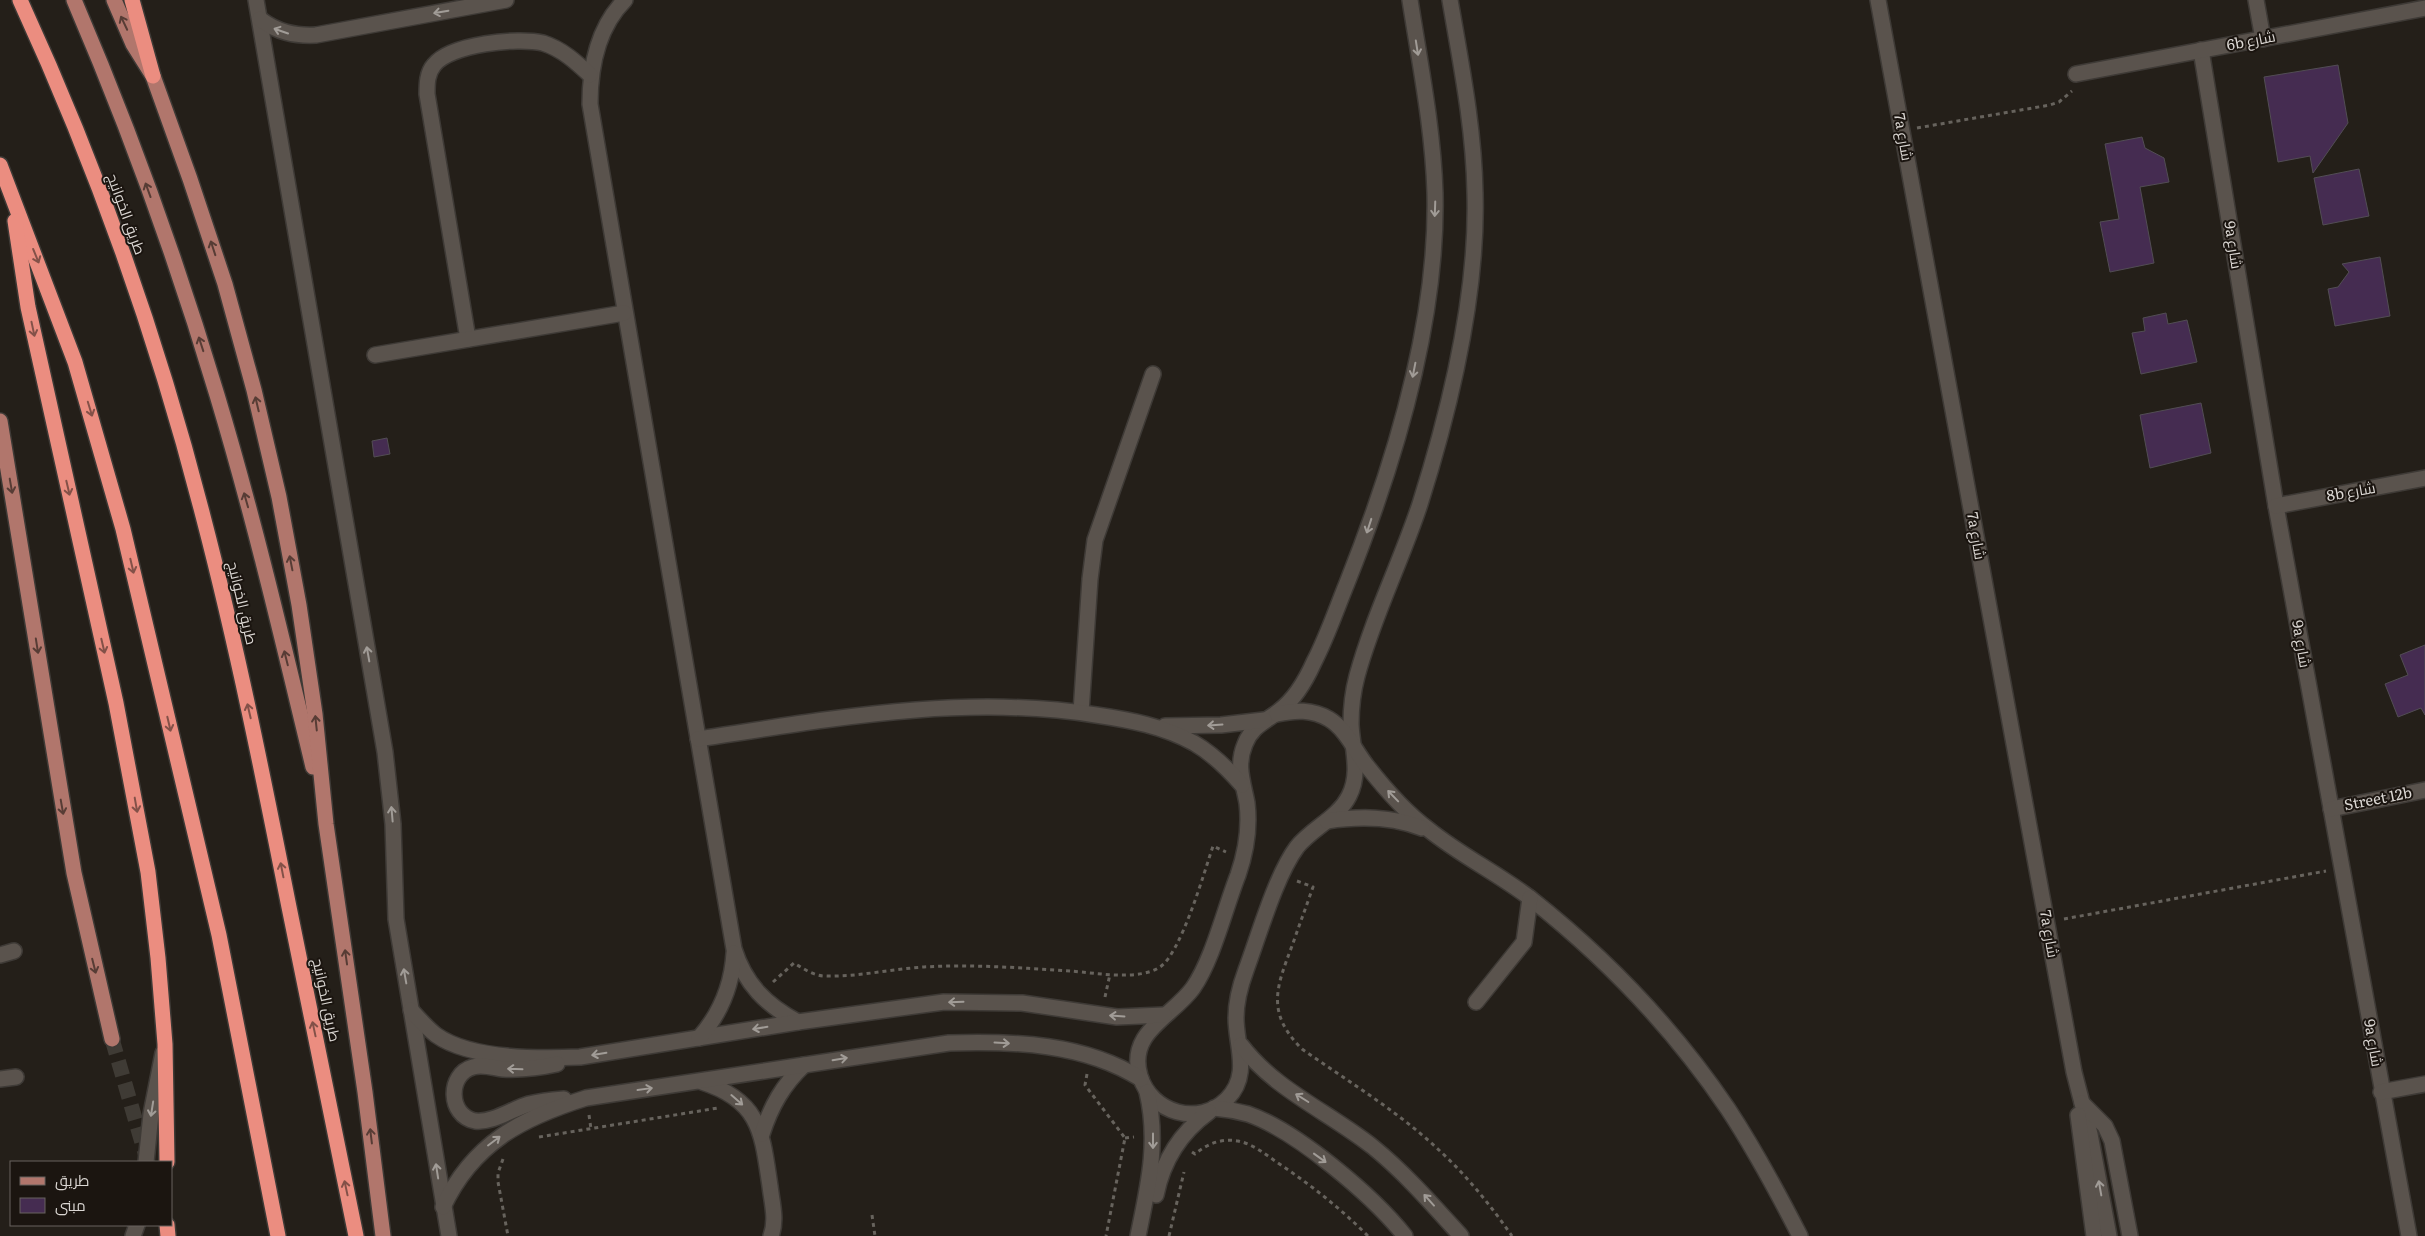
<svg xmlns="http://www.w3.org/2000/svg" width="2425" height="1236" viewBox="0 0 2425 1236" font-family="Literata,Cairo,serif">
<rect width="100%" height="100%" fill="#241f19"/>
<!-- building -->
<g fill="#452c51" stroke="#524d54">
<path d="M 2338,65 L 2348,123 L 2313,173 L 2310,156 L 2278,162 L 2264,77 Z"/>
<path d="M 2142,137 L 2145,148 L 2164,158 L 2169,182 L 2140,187 L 2154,263 L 2110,272 L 2100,222 L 2119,219 L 2105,144 Z"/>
<path d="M 2359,169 L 2369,216 L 2323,225 L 2314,178 Z"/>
<path d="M 2380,257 L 2390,316 L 2335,326 L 2328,289 L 2338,287 L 2349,272 L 2342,264 Z"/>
<path d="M 2166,313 L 2168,324 L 2187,320 L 2197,362 L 2141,374 L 2132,333 L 2145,331 L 2143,318 Z"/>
<path d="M 2201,403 L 2211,453 L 2150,468 L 2140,415 Z"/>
<path d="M 387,438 L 390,454 L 374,457 L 372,441 Z"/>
<path d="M 2425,645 L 2425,715 L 2421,708 L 2398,717 L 2385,684 L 2408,675 L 2400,655 Z"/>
</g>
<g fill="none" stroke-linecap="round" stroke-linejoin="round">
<!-- major-tunnel -->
<path stroke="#3f3b35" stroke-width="15" stroke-dasharray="15 8" stroke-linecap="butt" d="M 112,1039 L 147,1160"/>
<defs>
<g id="minor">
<path d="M 256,0 L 385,752 L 393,824 L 396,919 L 449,1236"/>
<path d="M 625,0 C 597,28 590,67 590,104 L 734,949 C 745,984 766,1005 798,1022"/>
<path d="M 1410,0 C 1420,64 1433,128 1435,193 C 1438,322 1394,465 1347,583 C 1336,610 1327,637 1314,662 C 1306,680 1295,699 1279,711 C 1265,722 1252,726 1245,744 C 1236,765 1243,782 1247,803 C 1250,828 1246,852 1238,875 C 1225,908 1213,959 1193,988 C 1172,1017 1127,1032 1140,1076 C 1151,1113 1199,1127 1227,1099 C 1251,1075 1236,1046 1236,1018 C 1236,1001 1240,986 1246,970 C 1259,935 1276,875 1297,847 C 1312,828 1338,818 1349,796 C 1361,773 1352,748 1351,724 C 1351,708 1353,691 1357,676 C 1373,617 1401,562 1420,504 C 1450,409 1478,293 1475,193 C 1474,128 1461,64 1450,0"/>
<path d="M 1878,0 L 2074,1072 L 2090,1134 L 2109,1236"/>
<path d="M 2256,0 L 2263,39"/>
<path d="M 260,19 C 277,32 294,36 316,35 L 506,0"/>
<path d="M 2201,50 L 2276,506 L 2409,1236"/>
<path d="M 2076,74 L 2425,8"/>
<path d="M 468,339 L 427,94 C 427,84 427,73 434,65 C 450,44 518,37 543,43 C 562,49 576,62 590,75"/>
<path d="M 375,355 L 624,313"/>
<path d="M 2276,506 L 2425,478"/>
<path d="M 1081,712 L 1090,579 L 1095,540 L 1153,374"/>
<path d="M 1277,714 C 1295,710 1312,709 1329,719 C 1346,729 1355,751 1367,766 C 1385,789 1405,812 1428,829 C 1460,855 1497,873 1530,898 C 1606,958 1674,1029 1728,1109 C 1755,1150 1778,1193 1800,1236"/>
<path d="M 1165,726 L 1221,725 L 1264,720"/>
<path d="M 698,739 C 830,719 962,694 1096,715 C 1130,720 1163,726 1194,743 C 1213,754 1228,769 1242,785"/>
<path d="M 2331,809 L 2425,790"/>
<path d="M 1327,821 C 1360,816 1391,816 1422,828"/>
<path d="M 0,955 L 14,951"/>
<path d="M 1476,1002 L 1524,942 L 1530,898"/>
<path d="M 411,1010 C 419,1019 427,1028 436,1035 C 470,1059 539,1059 580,1057 L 798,1022 L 944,1002 L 1022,1003 L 1117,1017 L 1164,1015"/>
<path d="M 699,1038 C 721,1013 732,986 734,953"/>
<path d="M 1241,1045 C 1275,1090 1329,1112 1373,1147 C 1405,1173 1433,1205 1461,1236"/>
<path d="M 557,1064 C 539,1068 522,1070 503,1069 C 494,1068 483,1064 473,1067 C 447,1074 448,1116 475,1121 C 493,1123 512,1109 529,1104 C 541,1101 552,1100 564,1099"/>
<path d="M 0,1079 L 16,1077"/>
<path d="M 702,1082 C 761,1101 762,1133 770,1186 C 772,1203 777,1220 771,1236"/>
<path d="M 2381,1092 L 2425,1084"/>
<path d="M 2082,1103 L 2105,1126 L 2112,1141 L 2130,1236"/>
<path d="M 1214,1108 C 1226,1109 1237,1111 1248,1114 C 1297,1131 1373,1196 1405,1236"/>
<path d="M 2078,1115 L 2094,1236"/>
<path d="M 762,1134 C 771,1106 783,1085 804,1065"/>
<path d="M 146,1162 L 151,1114 L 163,1053"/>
<path d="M 1156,1195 C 1163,1160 1180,1133 1209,1112"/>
<path d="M 443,1207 C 473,1143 522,1118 586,1098 L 949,1043 C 1014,1041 1084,1043 1141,1079"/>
<path d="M 133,1236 L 137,1225"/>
<path d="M 1138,1236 C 1148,1187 1159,1142 1147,1092"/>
</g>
<g id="major">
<path d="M 74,0 C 129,128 177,261 217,395 C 254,518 283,642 313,767"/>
<path d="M 114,0 L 133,44 L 153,76 L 190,179 L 225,284 L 254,390 L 279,497 L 299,605 L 315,714 L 326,824 L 365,1092 L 383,1236"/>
<path d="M 0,421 L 74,873 L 112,1039"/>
</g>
<g id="highway">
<path d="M 20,0 C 96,165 158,340 203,516 C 237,646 263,776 289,907 C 311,1017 334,1126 356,1236"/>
<path d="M 132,0 L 153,76"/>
<path d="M 0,165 L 75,362 L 123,529 L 219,935 L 278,1236"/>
<path d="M 15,221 L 28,307 L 116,703 L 148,872 L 158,958 L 165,1044 L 167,1162"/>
<path d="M 167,1225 L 168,1236"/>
</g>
</defs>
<!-- minor casing -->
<use href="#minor" stroke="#3e3a36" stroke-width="18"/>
<!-- major casing -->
<use href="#major" stroke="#3e3a36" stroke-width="18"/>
<!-- highway casing -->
<use href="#highway" stroke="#3e3a36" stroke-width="18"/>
<!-- path -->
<g stroke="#67635d" stroke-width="3" stroke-dasharray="4 4" stroke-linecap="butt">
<path d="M 1917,128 L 2050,105 L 2059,102 L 2072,91"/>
<path d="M 1297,881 L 1313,887 C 1306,907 1299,926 1292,946 C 1276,988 1266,1013 1302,1049 C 1349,1082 1399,1112 1440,1151 C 1468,1177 1491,1206 1512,1236"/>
<path d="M 2064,919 L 2326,871"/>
<path d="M 773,982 L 794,963 C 804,969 814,976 825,976 C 858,977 891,969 924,967 C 972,964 1022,968 1071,971 C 1096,973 1139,981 1160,967 C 1181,953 1204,873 1213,846 L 1226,852"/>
<path d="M 1105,997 L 1110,974"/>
<path d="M 1087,1074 L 1085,1085 L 1125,1138 L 1106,1236"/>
<path d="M 589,1115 L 591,1129"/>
<path d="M 539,1137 L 718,1108"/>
<path d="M 1125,1138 L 1134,1137"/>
<path d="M 1192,1152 L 1195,1154 C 1207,1144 1221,1138 1238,1141 C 1253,1144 1265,1154 1278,1163 C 1311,1185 1340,1208 1368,1236"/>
<path d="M 503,1159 L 498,1173 L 498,1182 L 508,1236"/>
<path d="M 872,1215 L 875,1236"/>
<path d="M 1169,1236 L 1184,1172"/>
</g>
<!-- minor -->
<use href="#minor" stroke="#5a534d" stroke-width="15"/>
<!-- major -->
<use href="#major" stroke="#b1766c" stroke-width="15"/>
<!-- highway -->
<use href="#highway" stroke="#eb8d80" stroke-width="15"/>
</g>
<!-- one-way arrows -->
<defs><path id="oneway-shaft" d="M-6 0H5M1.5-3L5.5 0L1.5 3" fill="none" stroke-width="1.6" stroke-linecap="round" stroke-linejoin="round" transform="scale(1.25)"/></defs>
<g stroke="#a19c97">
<use href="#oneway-shaft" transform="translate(441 12) rotate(170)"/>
<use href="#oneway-shaft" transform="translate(281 31) rotate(-161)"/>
<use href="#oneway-shaft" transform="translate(1417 48) rotate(81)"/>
<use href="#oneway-shaft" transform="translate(1435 209) rotate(92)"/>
<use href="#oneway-shaft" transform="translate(1414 370) rotate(101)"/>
<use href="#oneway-shaft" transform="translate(1369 526) rotate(108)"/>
<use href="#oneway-shaft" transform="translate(368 654) rotate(-100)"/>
<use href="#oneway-shaft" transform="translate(1215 725) rotate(176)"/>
<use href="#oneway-shaft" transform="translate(1393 796) rotate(-134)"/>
<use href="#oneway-shaft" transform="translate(392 814) rotate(-95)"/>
<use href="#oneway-shaft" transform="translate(405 976) rotate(-100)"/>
<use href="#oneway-shaft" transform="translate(956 1002) rotate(178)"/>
<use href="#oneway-shaft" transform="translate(1117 1016) rotate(-176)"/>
<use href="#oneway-shaft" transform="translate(760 1028) rotate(171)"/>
<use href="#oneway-shaft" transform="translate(1002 1043) rotate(3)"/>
<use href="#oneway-shaft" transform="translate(599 1054) rotate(171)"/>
<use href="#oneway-shaft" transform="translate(840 1059) rotate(-9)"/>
<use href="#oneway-shaft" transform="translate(515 1069) rotate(-178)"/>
<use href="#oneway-shaft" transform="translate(645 1089) rotate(-8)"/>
<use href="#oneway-shaft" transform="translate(1302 1098) rotate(-148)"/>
<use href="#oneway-shaft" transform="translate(737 1100) rotate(41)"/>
<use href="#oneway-shaft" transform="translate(152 1109) rotate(99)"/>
<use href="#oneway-shaft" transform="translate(494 1141) rotate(-37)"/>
<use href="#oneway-shaft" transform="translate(1153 1141) rotate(90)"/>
<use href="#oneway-shaft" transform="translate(1320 1158) rotate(36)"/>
<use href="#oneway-shaft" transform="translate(437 1171) rotate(-99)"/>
<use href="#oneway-shaft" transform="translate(2100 1188) rotate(-100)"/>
<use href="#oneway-shaft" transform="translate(1429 1200) rotate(-132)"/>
</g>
<g stroke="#573c35">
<use href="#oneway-shaft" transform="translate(124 23) rotate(-115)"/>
<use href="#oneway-shaft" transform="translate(148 190) rotate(-110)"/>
<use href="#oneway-shaft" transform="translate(213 248) rotate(-108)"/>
<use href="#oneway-shaft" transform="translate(201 344) rotate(-108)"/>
<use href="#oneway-shaft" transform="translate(257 404) rotate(-103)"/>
<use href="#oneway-shaft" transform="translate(11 486) rotate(80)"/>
<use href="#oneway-shaft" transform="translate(246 500) rotate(-106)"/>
<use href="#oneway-shaft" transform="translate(291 563) rotate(-101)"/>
<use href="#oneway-shaft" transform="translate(37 646) rotate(81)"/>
<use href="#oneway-shaft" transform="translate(286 658) rotate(-104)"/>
<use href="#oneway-shaft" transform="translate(316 723) rotate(-96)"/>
<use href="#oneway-shaft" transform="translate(62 807) rotate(80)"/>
<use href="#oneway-shaft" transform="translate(346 957) rotate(-98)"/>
<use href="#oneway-shaft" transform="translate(94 966) rotate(76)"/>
<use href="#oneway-shaft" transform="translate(371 1136) rotate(-97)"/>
</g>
<g stroke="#835148">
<use href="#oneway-shaft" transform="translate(36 256) rotate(68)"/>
<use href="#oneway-shaft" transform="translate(33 329) rotate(78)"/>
<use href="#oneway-shaft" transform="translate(90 409) rotate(73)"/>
<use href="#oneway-shaft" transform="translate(68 488) rotate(77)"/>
<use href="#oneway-shaft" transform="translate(132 566) rotate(77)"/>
<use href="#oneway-shaft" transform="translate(103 646) rotate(77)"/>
<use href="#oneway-shaft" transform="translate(249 711) rotate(-103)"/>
<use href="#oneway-shaft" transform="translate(169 724) rotate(77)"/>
<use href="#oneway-shaft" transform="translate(136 805) rotate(80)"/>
<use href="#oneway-shaft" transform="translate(282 870) rotate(-101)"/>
<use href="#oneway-shaft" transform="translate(314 1029) rotate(-102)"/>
<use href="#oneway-shaft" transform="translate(346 1188) rotate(-102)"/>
</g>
<g text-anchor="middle" stroke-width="4" stroke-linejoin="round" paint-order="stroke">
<!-- street labels -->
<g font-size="15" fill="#dbd7d3" stroke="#1b1510">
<text transform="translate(2251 41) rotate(-11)" y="5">6b شارع</text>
<text transform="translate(1903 137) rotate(80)" y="5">7a شارع</text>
<text transform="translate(126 214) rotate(70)" y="5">طريق الخوانيج</text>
<text transform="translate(2233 245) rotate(81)" y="5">9a شارع</text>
<text transform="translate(2351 492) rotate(-10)" y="5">8b شارع</text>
<text transform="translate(1976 536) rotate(80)" y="5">7a شارع</text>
<text transform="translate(242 603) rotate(77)" y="5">طريق الخوانيج</text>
<text transform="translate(2301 644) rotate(80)" y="5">9a شارع</text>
<text transform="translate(2378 799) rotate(-11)" y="5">Street 12b</text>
<text transform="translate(2049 934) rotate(80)" y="5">7a شارع</text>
<text transform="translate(326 1000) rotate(78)" y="5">طريق الخوانيج</text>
<text transform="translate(2373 1043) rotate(80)" y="5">9a شارع</text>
</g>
</g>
<!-- legend -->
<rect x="10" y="1161" width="162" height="65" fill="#1b1510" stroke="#68635e"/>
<rect x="20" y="1177" width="25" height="8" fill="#b1766c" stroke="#68635e"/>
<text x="55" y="1186" font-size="15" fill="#dbd7d3">طريق</text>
<rect x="20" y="1198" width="25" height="15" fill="#452c51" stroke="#68635e"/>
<text x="55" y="1211" font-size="15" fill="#dbd7d3">مبنى</text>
</svg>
